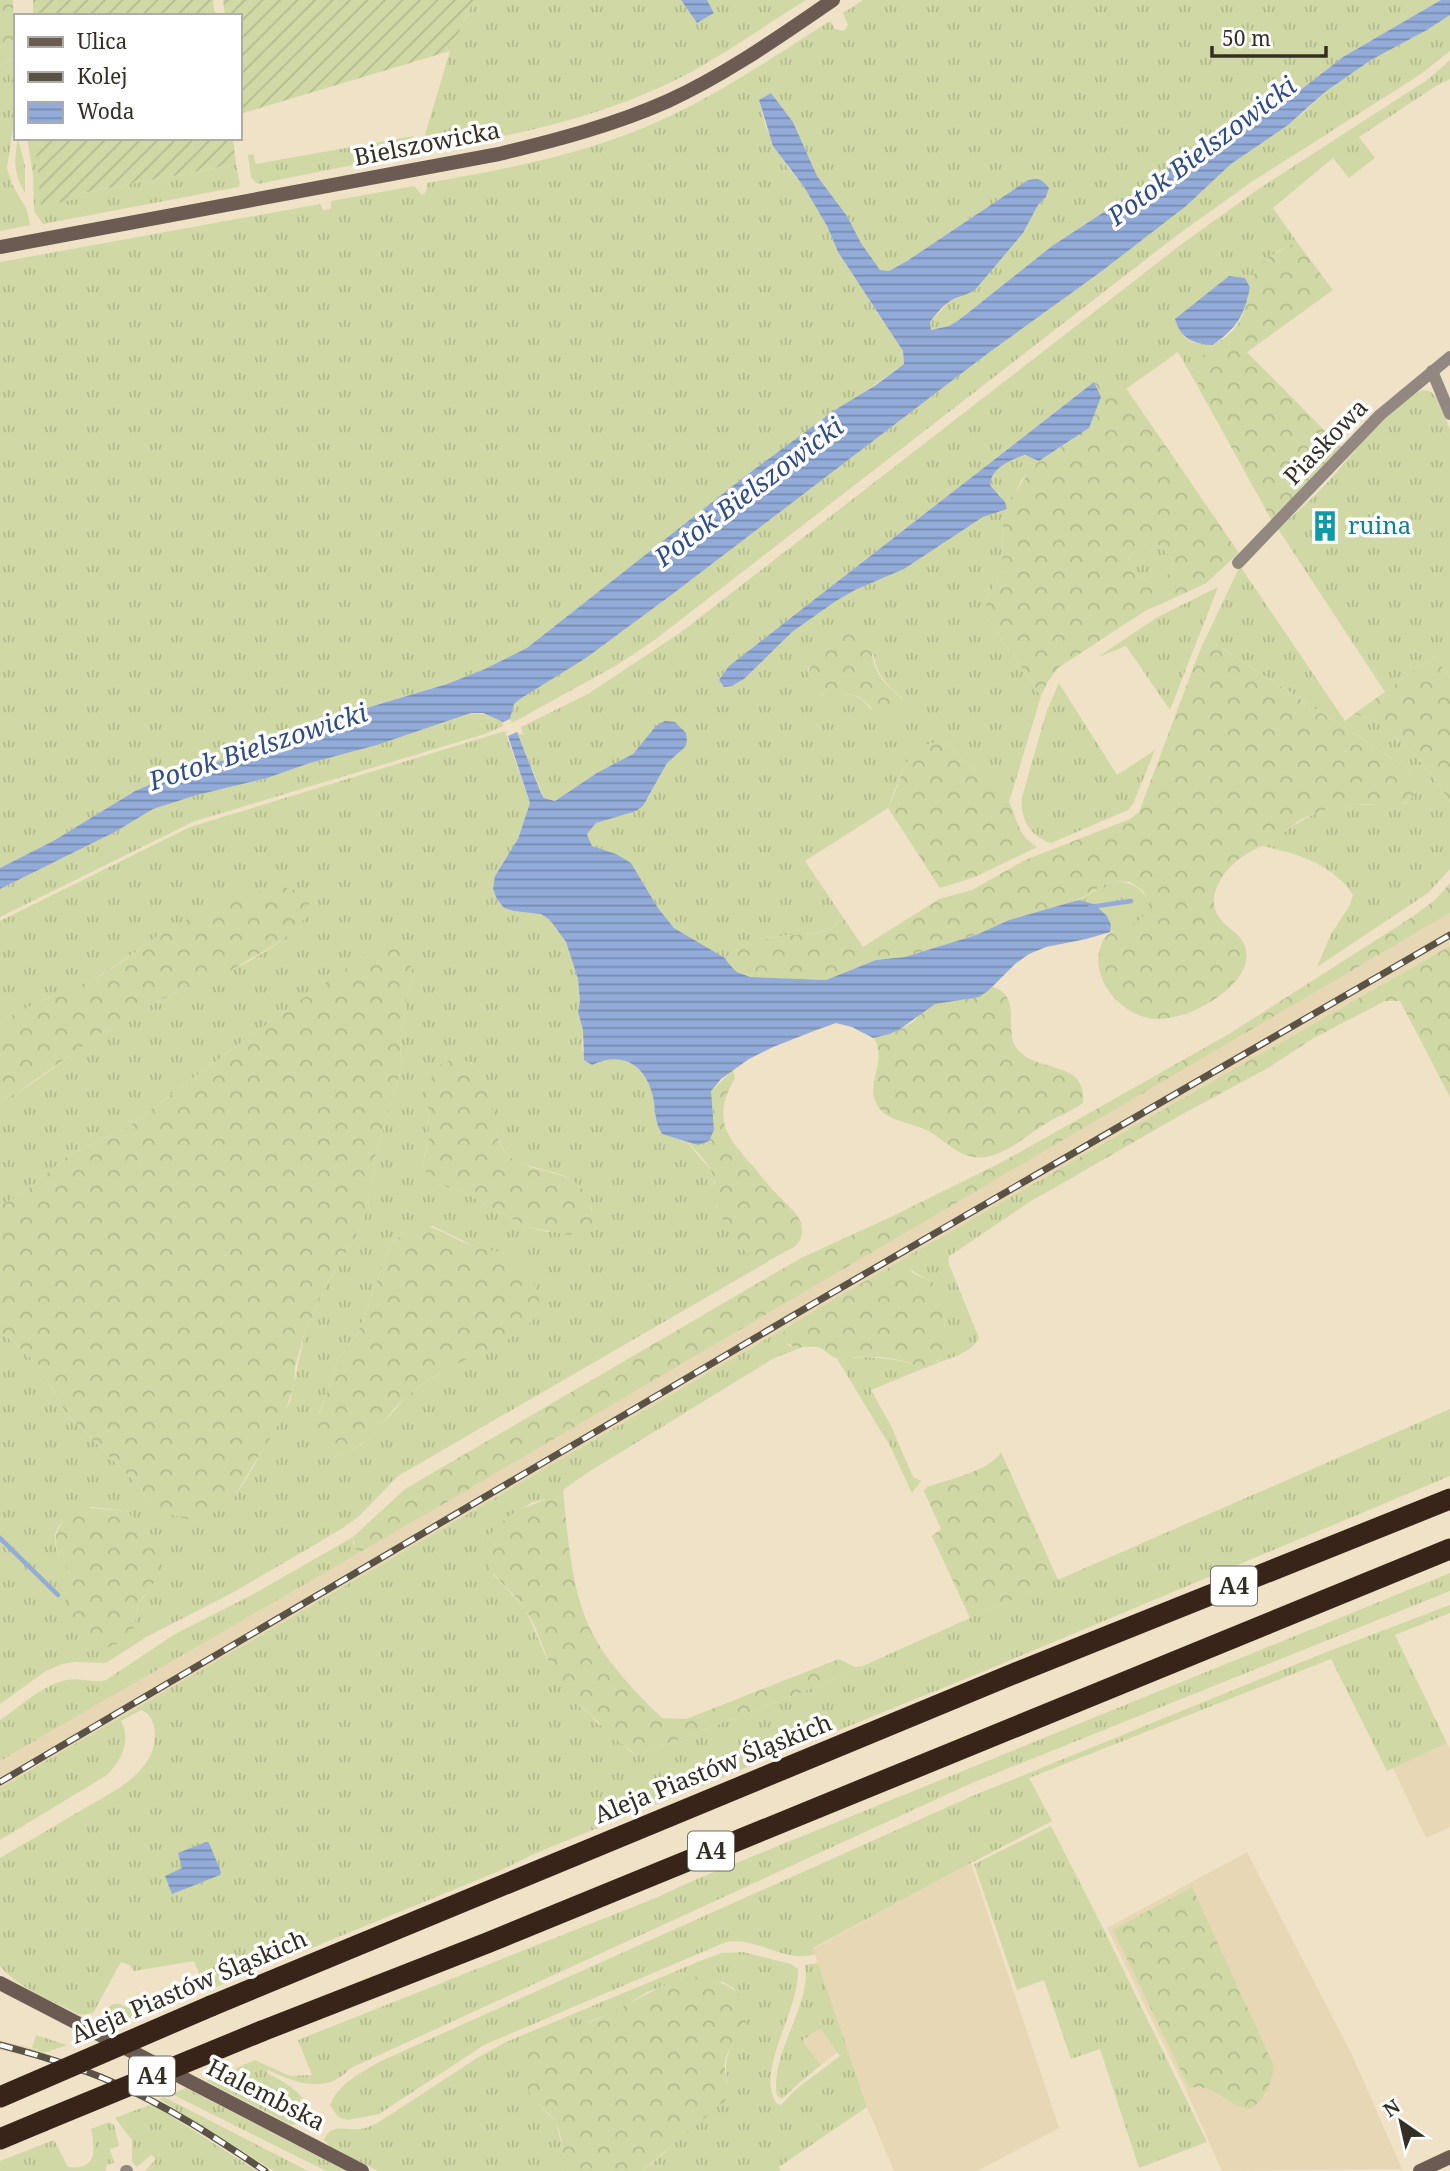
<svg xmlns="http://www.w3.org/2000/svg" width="1450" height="2171" viewBox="0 0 1450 2171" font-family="'Noto Serif',serif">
<defs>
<pattern id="grass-tufts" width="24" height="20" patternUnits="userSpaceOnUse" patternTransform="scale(1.75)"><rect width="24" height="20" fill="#d0d9a5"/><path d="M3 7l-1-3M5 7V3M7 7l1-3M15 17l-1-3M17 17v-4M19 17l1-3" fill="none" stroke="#b3bb8e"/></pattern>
<pattern id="forest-crowns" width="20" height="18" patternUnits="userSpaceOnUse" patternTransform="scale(1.75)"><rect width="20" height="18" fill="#d0d9a5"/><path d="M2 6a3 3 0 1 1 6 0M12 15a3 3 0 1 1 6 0" fill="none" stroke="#b3bb8e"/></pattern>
<pattern id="garden-furrows" width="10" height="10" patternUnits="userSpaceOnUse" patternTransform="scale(1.75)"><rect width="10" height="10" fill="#d0d9a5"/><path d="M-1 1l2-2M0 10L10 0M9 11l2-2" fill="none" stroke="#b3bb8e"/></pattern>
<pattern id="water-rules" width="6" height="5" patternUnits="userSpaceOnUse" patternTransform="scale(1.75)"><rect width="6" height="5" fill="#92abd9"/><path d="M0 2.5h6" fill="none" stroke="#788cb0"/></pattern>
</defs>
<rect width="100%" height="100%" fill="#efe2c7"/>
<!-- built -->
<g fill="#e7d7b5">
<path d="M 1450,913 L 1450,946 L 896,1263 L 0,1788 L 0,1761 L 440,1506 Z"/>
<path d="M 1447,1743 L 1450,1749 L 1450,1827 L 1426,1838 L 1393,1768 Z"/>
<path d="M 1247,1852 L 1353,2057 L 1402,2169 L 1222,2171 L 1185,2088 L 1107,1928 Z"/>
<path d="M 971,1863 L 1059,2128 L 977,2171 L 894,2171 L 867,2107 L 813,1949 Z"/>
<path d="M 820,2027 L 838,2052 L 821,2065 L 802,2041 Z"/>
<path d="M 0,2040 L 32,2048 L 44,2053 L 33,2058 L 0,2050 Z"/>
</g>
<!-- grass -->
<g fill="url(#grass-tufts)" fill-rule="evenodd">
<path d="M 474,0 L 681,0 L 697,23 L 714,13 L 707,0 L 806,0 C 756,31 708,67 654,90 C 579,123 506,136 426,151 L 424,138 L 450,51 Z"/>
<path d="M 863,0 L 1441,0 L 1343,57 L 1294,95 L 1251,122 L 1196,148 L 1156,178 L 1052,246 L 959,320 L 949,326 L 930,330 L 930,322 L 949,302 L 975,290 L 1027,225 L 1038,205 L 1046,197 L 1049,188 C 1043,179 1038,178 1028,180 L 907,261 L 889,271 L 880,270 L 861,243 L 847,216 L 817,176 L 793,122 L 771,93 L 759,100 L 766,128 L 786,165 L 804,187 L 827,226 L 838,252 L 903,351 L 904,364 L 748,474 L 527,649 L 485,669 L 447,684 L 333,718 L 246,753 L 135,791 L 55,840 L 0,868 L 0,262 L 320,204 L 323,210 L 327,210 L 331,208 L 331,201 L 414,186 L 422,195 L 426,192 L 427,183 C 494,171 561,159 625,135 C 699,108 764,63 830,21 L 835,29 L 844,31 L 848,25 L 843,13 Z"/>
<path d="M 1450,15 L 1450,51 L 1421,74 L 1250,183 L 1176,236 L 656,639 L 617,665 L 512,723 L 510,719 L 514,704 L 520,699 L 586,658 L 670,596 L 987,354 L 1102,271 L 1202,191 L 1231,164 L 1303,113 L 1325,92 L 1371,60 L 1427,30 Z"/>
<path d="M 14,58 L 15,115 L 7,168 L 12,184 L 27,210 L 30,225 L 0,231 L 0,66 Z"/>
<path d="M 1450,60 L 1450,79 L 1436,86 L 1359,137 L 1375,158 L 1349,178 L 1333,158 L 1273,208 L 1299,245 C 1278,244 1255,268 1250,287 L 1245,278 L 1183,336 L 1192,342 L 1213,345 C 1200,358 1197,369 1198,387 L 1178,352 L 1119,394 L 1114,394 L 1101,384 L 1094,382 L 729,666 L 719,680 L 732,686 L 744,679 L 792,632 L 836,601 L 855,590 L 904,569 L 983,517 L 1007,509 L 1000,495 L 989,484 C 991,471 1009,458 1023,456 C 1028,455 1034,459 1039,461 L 1021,481 L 1003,519 L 1002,570 L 989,595 L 985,607 L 985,615 L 1041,696 L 1009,802 L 1003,794 L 967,764 L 945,741 L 903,769 L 888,808 L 805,861 L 840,913 L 836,925 L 829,931 C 793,937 754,932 725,958 L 674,928 L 658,908 L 641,879 L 592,846 L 587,833 L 596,823 L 648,798 L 667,762 L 684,748 L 650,734 L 633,754 L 555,801 L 544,798 L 517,732 L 523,735 L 521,727 L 588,694 L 680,633 L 1183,243 L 1257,190 L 1427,80 ZM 821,647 L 874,655 C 876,676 888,685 903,699 L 871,709 C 855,690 845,692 822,695 L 807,671 Z"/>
<path d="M 413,136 L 414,146 L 412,153 L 258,184 L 251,178 L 248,155 L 253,154 L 256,164 Z"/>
<path d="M 18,138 L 25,166 L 25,193 C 13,173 14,160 18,138 Z"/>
<path d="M 27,138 L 38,138 L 78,198 L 77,194 L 236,164 L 240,185 L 238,187 L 43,224 L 34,211 L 33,175 Z"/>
<path d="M 1423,390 C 1440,390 1445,417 1450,430 L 1450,678 L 1435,656 L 1385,692 L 1278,529 C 1294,514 1311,500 1326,484 C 1352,457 1389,402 1423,390 Z"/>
<path d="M 1148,545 L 1159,545 L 1173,559 L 1172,570 L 1163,580 C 1139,580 1135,581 1128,557 L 1139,548 Z"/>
<path d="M 1240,566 L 1345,721 L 1354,714 L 1375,720 L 1404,745 L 1429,771 L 1450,802 L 1450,869 L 1428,893 L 1317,967 L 1331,934 L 1350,905 L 1353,895 C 1333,864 1296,853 1262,846 C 1287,832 1306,813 1335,807 C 1359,802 1383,807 1406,803 L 1417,787 L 1408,769 L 1211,641 L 1200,650 Z"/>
<path d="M 1218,587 L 1170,710 L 1126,646 L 1098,657 L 1156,618 Z"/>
<path d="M 1059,683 L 1117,775 L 1155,750 L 1133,804 L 1128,810 L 1051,843 C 1030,836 1020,819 1022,797 L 1047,710 Z"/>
<path d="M 471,713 C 484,713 491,716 503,722 L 503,726 L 485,734 L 195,821 L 0,917 L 0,889 L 115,832 L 153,809 L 197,795 L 267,778 L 310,763 L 377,745 Z"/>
<path d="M 505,731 L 530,803 L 518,839 L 495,876 L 550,920 L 566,942 L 578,979 L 580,1001 L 578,1012 L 583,1030 L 582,1050 L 592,1064 C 622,1050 645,1065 653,1097 C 656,1111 654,1121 662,1134 L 686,1141 L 709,1168 L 714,1179 L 717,1207 L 757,1261 L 769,1261 L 398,1476 L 358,1517 L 343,1528 L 234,1592 L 148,1636 L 106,1663 L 75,1662 L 62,1664 L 46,1671 L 0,1704 L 0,1331 L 38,1364 L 66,1413 L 139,1486 L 148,1501 L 232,1500 L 248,1476 L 290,1402 L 305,1332 L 324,1289 L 357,1234 L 368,1207 L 376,1154 L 402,1066 L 400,1048 L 407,997 L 413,977 L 352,964 L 324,985 L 250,1036 L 125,1129 L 69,1155 L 27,1190 L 0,1206 L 0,1101 C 38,1085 67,1054 102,1033 C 122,1021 142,1008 163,999 C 215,977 272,959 309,913 L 162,933 L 105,973 L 79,987 L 49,997 L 0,1022 L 0,921 L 190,827 ZM 471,1062 C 482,1079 489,1099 494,1118 C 499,1133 497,1145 510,1157 C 515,1162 523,1164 530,1166 C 562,1175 580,1175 592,1210 L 548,1232 L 527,1227 L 458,1189 L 438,1185 L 422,1165 L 429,1139 L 428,1092 ZM 433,1226 L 473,1246 L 505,1254 L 519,1262 L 535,1288 L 534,1319 L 500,1342 L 476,1355 L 457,1362 L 424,1383 L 405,1398 L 376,1431 L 362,1444 L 333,1458 L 319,1413 L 325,1400 L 337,1361 L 358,1333 L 390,1246 L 404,1232 ZM 92,1507 L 127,1511 L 154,1545 L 155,1580 L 139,1604 L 132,1631 L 122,1641 L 110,1646 L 72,1618 C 71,1604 72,1580 67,1567 C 66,1562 61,1558 58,1553 C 46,1524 70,1514 92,1507 Z"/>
<path d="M 1111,881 C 1130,882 1139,885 1150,902 C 1145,926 1130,924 1110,932 L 1111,925 L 1094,904 L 1079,900 Z"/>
<path d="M 1049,1175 L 1049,1180 L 1056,1187 L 1031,1201 L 948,1257 L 949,1264 L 979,1338 C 971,1354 949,1358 933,1365 L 939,1360 L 946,1317 L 936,1284 C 921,1278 911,1267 896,1263 Z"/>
<path d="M 785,1328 L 782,1337 L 789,1346 L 803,1347 L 774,1358 L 587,1473 L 553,1497 L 531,1503 L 504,1520 L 487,1539 L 494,1575 L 525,1608 L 547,1659 L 565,1692 L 571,1700 L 591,1715 L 596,1722 L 612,1733 L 629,1751 L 638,1755 L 818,1686 L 970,1618 L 1450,1409 L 1450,1476 L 975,1675 L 536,1853 L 497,1872 L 216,1987 L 211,1984 L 204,1987 L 194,1961 L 134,1971 L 129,1965 L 121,1962 L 93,2013 L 80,2015 C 54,2001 19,1989 0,1966 L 0,1858 L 121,1787 C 141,1772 159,1754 154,1727 C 152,1718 148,1713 141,1710 L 121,1721 C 131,1741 122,1760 107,1775 L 0,1840 L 0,1788 Z"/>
<path d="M 867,1357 C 886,1359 905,1359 922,1369 L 871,1390 L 891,1426 L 913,1477 L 921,1481 L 912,1493 L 890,1446 L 837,1359 Z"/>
<path d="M 353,1537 L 353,1544 L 359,1553 L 0,1761 L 0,1720 C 21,1706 42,1685 67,1680 C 81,1677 94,1684 106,1680 L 175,1634 L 250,1596 Z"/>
<path d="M 1450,1573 L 1450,1591 L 974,1782 L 351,2068 C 326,2095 296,2083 268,2070 L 267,2073 C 285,2082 303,2092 311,2112 L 304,2122 L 291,2125 L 206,2081 L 255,2060 L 290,2076 L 312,2075 L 298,2040 L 658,1897 L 692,1881 Z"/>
<path d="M 1450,1605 L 1450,1613 L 1395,1635 L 1447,1743 L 1387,1771 L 1331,1659 L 1029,1778 L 1052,1821 L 971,1863 L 813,1948 L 815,1954 C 784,1964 758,1936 726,1942 L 484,2045 L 379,2114 L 348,2120 L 338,2117 L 330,2105 C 339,2083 362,2072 381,2061 L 970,1797 L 1329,1651 Z"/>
<path d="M 1051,1826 L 1105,1932 L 1207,2142 L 1139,2168 L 1100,2049 L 1071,2059 L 1044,1980 L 1017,1990 L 974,1864 Z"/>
<path d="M 743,1952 L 791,1964 L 798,1969 C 800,2010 755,2070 776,2103 L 781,2105 L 795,2090 L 840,2056 L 820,2028 L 802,2041 L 821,2065 C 807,2076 794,2087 782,2099 L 777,2096 C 769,2053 812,2007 805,1965 L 818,1963 L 867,2107 L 779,2167 L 781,2171 L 642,2171 C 675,2147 702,2115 728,2083 C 722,2057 730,2048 744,2026 L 740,1997 L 733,1988 L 723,1982 L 683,1979 L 647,1992 L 615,2012 L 583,2024 L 538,2104 L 556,2122 L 568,2171 L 378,2171 L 331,2147 L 324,2140 C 331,2122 346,2131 361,2129 C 367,2128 373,2125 379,2122 L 477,2058 L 506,2042 L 700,1961 L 722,1953 Z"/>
<path d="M 113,2004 L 119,2004 L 145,2014 L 107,2029 L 100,2021 L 108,2008 Z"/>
<path d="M 36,2035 L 67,2045 L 44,2053 L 32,2048 Z"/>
<path d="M 186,2088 L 346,2171 L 326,2171 L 172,2094 Z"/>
<path d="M 164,2097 L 308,2171 L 274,2171 L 159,2099 Z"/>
<path d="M 152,2104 L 257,2171 L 145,2171 L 156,2159 L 151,2155 L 137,2167 L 132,2162 L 132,2140 L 115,2118 Z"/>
<path d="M 109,2122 L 114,2125 L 119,2146 L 110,2149 L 114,2163 L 106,2165 L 106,2171 L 0,2171 L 0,2161 L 54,2140 L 68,2167 C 97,2171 96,2149 91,2129 Z"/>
</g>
<!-- forest -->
<g fill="url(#forest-crowns)" fill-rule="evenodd">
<path d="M 0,0 L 13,0 L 14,58 L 0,66 Z"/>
<path d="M 1290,245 L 1299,245 L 1333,290 L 1247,352 L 1341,447 L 1272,521 L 1198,387 C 1196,336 1225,351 1241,318 C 1248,305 1248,289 1253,276 C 1259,261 1277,253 1290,245 Z"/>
<path d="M 1094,382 L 1107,386 L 1114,394 L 1119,394 L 1126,388 L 1239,553 L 1205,584 L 1145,611 L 1058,668 L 1047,683 L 1041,696 L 985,615 L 985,607 L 989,595 L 1002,570 L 1003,519 L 1013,496 L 1028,473 L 1039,461 L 1073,439 L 1101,397 ZM 1148,545 L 1159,545 L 1173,559 L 1172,570 L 1163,580 C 1139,580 1135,581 1128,557 L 1139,548 Z"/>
<path d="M 849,630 C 878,637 867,650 877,671 C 882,682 894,691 903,700 L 904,707 C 879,731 874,702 854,695 C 841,689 824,701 812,689 C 799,675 822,637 838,632 C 841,630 845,631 849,630 Z"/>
<path d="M 1211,641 L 1408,769 L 1417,787 L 1416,793 C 1403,810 1387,805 1368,804 C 1358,804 1347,805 1337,807 C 1329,808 1303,817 1297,822 C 1290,827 1284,833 1276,838 C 1265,845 1251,850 1239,859 C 1223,871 1205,898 1219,917 C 1226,928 1239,932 1244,944 C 1258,976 1211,1005 1186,1014 C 1172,1018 1158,1021 1144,1017 C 1116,1009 1088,974 1102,943 C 1114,918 1143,935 1149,902 L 1143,891 L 1130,882 L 1111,881 L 1068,905 L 1009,920 L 976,935 L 905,957 L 876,960 L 826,980 L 750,977 L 738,972 L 729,964 L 725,958 C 754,932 793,937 829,931 L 836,925 L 840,913 L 863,947 L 939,899 L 972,890 L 1025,860 L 1130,819 L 1139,812 L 1200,650 Z"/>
<path d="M 1435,656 L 1450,678 L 1450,802 L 1429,771 L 1404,745 L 1375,720 L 1354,714 Z"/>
<path d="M 945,741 C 953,749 960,757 968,765 C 980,776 1002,787 1009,802 C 1018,820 1017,835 1037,847 L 975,877 L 940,888 L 888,808 C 905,776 900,744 945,741 Z"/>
<path d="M 1450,883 L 1450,913 L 440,1506 L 359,1553 L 355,1549 L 353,1537 L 405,1489 L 801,1258 L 893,1216 L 1002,1162 L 1084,1116 L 1229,1034 L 1412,917 L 1435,900 Z"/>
<path d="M 284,887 L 302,893 L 309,901 L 309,913 L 295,931 L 271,947 L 223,975 L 160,1000 L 100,1034 L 17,1093 L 0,1101 L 0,1022 C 16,1014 31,1005 48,998 C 66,989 84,985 102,975 C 122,963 140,948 159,935 C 192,915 246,891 284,887 Z"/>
<path d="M 394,946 L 404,952 L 411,966 L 413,977 L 407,997 L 400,1048 L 402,1066 L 376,1154 L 368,1207 L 357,1234 L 324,1289 L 305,1332 L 295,1367 L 294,1385 L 284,1415 L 232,1500 L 219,1511 L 191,1520 L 168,1514 L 148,1501 L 139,1486 L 66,1413 L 38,1364 L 0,1331 L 0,1206 L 27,1190 L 69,1155 L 125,1129 L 250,1036 L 366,954 L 380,947 Z"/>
<path d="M 1450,946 L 1450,1097 L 1400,1001 L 1385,1001 L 1312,1039 L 1268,1068 L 1179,1116 L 1056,1187 L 1049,1180 L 1049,1175 L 1059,1169 Z"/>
<path d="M 993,987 C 1026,998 999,1035 1021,1053 C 1042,1072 1088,1062 1083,1103 C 1071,1112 1057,1116 1045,1124 C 1023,1137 997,1164 969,1156 C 953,1152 939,1134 919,1127 C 903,1121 881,1119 875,1100 C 868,1078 887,1062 874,1038 L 890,1034 L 912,1023 L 921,1013 L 935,1004 L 989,990 Z"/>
<path d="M 458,1058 C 463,1060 469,1061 472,1064 C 482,1075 491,1105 495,1119 C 499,1134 496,1145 510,1157 C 517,1163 526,1165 534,1168 C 571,1177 591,1182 593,1224 L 585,1231 L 569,1235 L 527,1227 L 458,1189 L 438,1185 L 430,1178 L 422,1165 C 424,1156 428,1147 429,1138 C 431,1108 416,1066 458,1058 Z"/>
<path d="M 733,1070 L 735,1078 C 712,1118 725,1135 753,1166 C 762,1177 770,1188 781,1198 C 790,1208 804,1218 802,1233 C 800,1247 791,1248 781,1254 C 773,1258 765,1265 756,1261 C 745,1256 719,1217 717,1205 C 714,1196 716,1187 714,1179 C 710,1164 696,1150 686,1141 L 698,1145 L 713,1110 L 710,1101 L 711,1091 Z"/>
<path d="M 420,1225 C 440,1227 455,1241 474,1246 C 489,1251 507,1251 519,1262 C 532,1275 548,1304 533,1320 C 504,1350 456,1358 423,1384 C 413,1391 403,1399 394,1409 C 384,1421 375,1435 361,1444 C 353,1449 342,1453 333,1458 L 315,1444 L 315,1424 L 325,1400 L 337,1361 L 358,1333 L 390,1246 L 404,1232 Z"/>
<path d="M 896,1263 L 908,1266 L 913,1273 L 936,1284 L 947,1295 L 948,1306 L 944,1327 L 948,1341 L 944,1354 L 933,1365 L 922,1369 C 904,1358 879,1356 857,1357 C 851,1358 841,1360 836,1358 C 829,1356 824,1348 817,1347 C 803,1346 790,1351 782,1337 L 785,1328 Z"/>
<path d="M 1001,1452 L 1058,1580 L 970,1618 L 932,1536 L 941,1529 L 924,1491 L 927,1487 C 947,1480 990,1471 1001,1452 Z"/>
<path d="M 563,1489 C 568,1538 571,1596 596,1640 C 613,1669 638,1695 662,1718 L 686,1719 L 839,1659 L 855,1667 L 863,1666 L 818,1686 L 638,1755 C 624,1749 601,1725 590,1714 C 584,1708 575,1705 569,1698 C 547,1672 543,1635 524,1607 C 513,1591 480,1568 484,1547 C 486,1540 491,1534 495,1529 C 519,1502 538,1508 563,1489 Z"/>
<path d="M 78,1507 L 126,1511 C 145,1529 167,1553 155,1580 C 152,1588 144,1594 140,1602 C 135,1611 137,1624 131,1633 C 116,1652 84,1654 74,1629 C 67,1610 72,1589 68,1570 C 67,1565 63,1561 60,1556 C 48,1535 62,1519 78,1507 Z"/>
<path d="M 1192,1887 L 1274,2066 C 1272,2083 1264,2101 1250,2109 C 1228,2107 1214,2082 1189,2088 L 1113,1930 Z"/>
<path d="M 695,1977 C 721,1978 758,1995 744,2028 C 738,2039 727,2048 725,2062 C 723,2075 733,2087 726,2100 L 642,2171 L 568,2171 C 561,2155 564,2135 554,2120 C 548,2111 538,2106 532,2097 C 525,2086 521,2073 524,2061 C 531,2026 571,2030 598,2019 C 631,2005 659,1982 695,1977 Z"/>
</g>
<!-- garden -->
<g fill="url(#garden-furrows)">
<path d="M 33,0 L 213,0 L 215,16 L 33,16 Z"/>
<path d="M 223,0 L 474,0 L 450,51 L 240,114 L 240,16 L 225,16 Z"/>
<path d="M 35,138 L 233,138 L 236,164 L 77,194 L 78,199 L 41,206 Z"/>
</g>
<!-- water -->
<g fill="url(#water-rules)">
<path d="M 681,0 L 707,0 L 714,13 L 697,23 Z"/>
<path d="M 1441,0 L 1450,0 L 1450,15 L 1427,30 L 1371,60 L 1325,92 L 1288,125 L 1231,164 L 1186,206 L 1102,271 L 987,354 L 670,596 L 586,658 L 520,699 L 514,704 L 510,719 L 503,722 L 483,713 L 471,713 L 377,745 L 310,763 L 267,778 L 197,795 L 153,809 L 115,832 L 0,889 L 0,868 L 55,840 L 135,791 L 161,780 L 246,753 L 333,718 L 447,684 L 485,669 L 527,648 L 748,474 L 835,410 L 876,385 L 904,364 L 903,351 L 838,252 L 827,226 L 804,187 L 773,146 L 759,100 L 771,93 L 793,122 L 817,176 L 847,216 L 861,243 L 880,270 L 889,271 L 907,261 L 1028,180 C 1038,178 1043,179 1049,188 L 1046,197 L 1038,205 L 1023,233 L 975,290 C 967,295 959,296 952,300 C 943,305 936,314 930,322 L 931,330 L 949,326 L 959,320 L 1052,246 L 1156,178 L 1196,148 L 1251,122 L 1294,95 L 1343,57 Z"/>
<path d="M 1229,276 L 1245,278 L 1250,287 C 1244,317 1237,327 1213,345 C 1193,344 1181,339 1175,319 Z"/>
<path d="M 1094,382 L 1101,397 L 1089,428 L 1039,461 L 1025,455 C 1010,460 991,468 990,485 L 1005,502 L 1007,509 L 983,517 L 904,569 L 855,590 L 836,601 L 792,632 L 744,679 L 732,686 L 724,687 L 719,680 L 729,666 Z"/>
<path d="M 665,721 L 675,722 L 686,733 L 687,741 L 684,748 L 667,763 L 643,806 L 636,811 L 596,823 L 587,834 L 592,846 L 616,854 L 631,863 L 658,908 L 674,928 L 725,958 L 729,964 L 737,972 L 750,977 L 826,980 L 876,960 L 905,957 L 976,935 L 1009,920 L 1079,900 L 1094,904 L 1107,916 L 1111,925 L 1110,932 L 1086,939 L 1046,947 L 1029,954 L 1015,964 L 989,990 L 979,997 L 935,1004 L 900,1029 L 890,1034 L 873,1038 L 852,1027 L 836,1023 L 819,1029 L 773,1047 L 749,1059 L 721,1079 L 711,1091 L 714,1130 L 709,1141 L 698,1145 L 662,1134 C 654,1121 656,1111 653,1097 C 646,1065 622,1050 592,1065 L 584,1060 L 583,1030 L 578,1012 L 580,1001 L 578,979 L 566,942 L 550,920 L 541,914 L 514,911 L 504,908 L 497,899 L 493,889 L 495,876 L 518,839 L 530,803 L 508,736 L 517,732 L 541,793 L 544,798 L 555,801 L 597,773 L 633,754 L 656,726 Z"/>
<path d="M 206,1842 L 209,1843 L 221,1872 L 220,1875 L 172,1894 L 165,1876 L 182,1868 L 178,1853 Z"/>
</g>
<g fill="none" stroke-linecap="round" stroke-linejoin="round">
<!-- stream -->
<g stroke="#92abd9" stroke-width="4.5">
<path d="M 1090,907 L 1131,901"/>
<path d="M 0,1538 L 58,1595"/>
</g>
<!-- street -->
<g stroke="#938781" stroke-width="12">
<path d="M 1432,371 L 1450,414"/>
<path d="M 1238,563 L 1380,415 L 1450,357"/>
<path d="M 126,2171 L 127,2171"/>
</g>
<!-- secondary -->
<g stroke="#6c5b53" stroke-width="14">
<path d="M 0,247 L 499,154 C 557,140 614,125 668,101 C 727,74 780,36 833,0"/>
<path d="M 0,1983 L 362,2171"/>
<path d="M 1420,2171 L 1450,2157"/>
</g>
<!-- highway -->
<g stroke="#392419" stroke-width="21">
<path d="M 211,2006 L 1018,1672 L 1450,1499"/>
<path d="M 262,2031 L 487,1943 L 1450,1549"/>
<path d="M 0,2139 L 43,2121"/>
</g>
<defs>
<g id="rail">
<path d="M 0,1782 L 818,1301 L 1450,935"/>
<path d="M 0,2045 C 38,2055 76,2066 112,2082 C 166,2105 216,2138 265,2171"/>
</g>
</defs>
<!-- rail casing -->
<use href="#rail" stroke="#595245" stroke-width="7"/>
<!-- rail -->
<use href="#rail" stroke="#fff" stroke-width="4.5" stroke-dasharray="13" stroke-linecap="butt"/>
<!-- highway-bridge -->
<g stroke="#392419" stroke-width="21">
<path d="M 0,2097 L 211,2006"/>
<path d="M 43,2121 L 262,2031"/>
</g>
</g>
<!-- icons -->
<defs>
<symbol id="building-bare" viewBox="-9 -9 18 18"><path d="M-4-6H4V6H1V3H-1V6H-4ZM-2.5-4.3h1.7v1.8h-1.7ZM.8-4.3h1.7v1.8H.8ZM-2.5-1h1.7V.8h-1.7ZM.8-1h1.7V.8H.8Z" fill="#0f9aa8" stroke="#fff" stroke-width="2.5" paint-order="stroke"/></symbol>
</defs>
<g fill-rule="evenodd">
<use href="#building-bare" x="1303" y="504" width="44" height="44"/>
</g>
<g text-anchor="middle" stroke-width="7" stroke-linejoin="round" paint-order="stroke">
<!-- shield labels -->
<g fill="#fff" stroke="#716d66" stroke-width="2">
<rect x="1211" y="1566.5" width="46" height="39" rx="5"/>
<rect x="688" y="1831.5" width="46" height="39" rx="5"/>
<rect x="129" y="2056.5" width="46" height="39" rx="5"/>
</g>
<g font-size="23" font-weight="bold" fill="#342f25">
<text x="1234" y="1594">A4</text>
<text x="711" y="1859">A4</text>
<text x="152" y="2084">A4</text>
</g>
<!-- street labels -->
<g font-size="24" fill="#342f25" stroke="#fff">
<text transform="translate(427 144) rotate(-11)" y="8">Bielszowicka</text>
<text transform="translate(1326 442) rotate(-46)" y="8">Piaskowa</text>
<text transform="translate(713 1769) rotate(-22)" y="8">Aleja Piastów Śląskich</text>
<text transform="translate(189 1987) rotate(-23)" y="8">Aleja Piastów Śląskich</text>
<text transform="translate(266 2095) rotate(27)" y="8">Halembska</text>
</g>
<!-- culture labels -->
<g font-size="24" fill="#0d838f" stroke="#fff" text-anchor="start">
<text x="1348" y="534">ruina</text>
</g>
<!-- water labels -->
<g font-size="26" font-style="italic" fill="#2f4c86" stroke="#fff">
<text transform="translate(1202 151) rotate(-37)" y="9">Potok Bielszowicki</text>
<text transform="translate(749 492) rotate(-37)" y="9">Potok Bielszowicki</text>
<text transform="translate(258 747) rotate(-18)" y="9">Potok Bielszowicki</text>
</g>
</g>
<!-- legend -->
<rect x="14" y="14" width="228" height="126" fill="#ffffff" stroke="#aeaca8" stroke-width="2"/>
<rect x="28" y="37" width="35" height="10" fill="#6c5b53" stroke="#aeaca8" stroke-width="2"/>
<text x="77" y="49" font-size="21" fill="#342f25">Ulica</text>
<rect x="28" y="72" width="35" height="10" fill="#595245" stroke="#aeaca8" stroke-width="2"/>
<text x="77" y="84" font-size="21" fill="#342f25">Kolej</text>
<rect x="28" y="102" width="35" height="21" fill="url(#water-rules)" stroke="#aeaca8" stroke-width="2"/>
<text x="77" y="119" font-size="21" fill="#342f25">Woda</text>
<!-- north arrow -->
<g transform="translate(1401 2122) rotate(326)" stroke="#ffffff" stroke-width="5" paint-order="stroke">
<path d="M0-5L12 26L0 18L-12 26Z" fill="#342f25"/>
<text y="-10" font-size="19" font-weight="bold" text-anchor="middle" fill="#342f25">N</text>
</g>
<!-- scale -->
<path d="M1212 46v10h114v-10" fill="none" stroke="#342f25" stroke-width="3.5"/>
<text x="1222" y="46" font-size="21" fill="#342f25" stroke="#ffffff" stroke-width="5" paint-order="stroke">50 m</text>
</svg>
